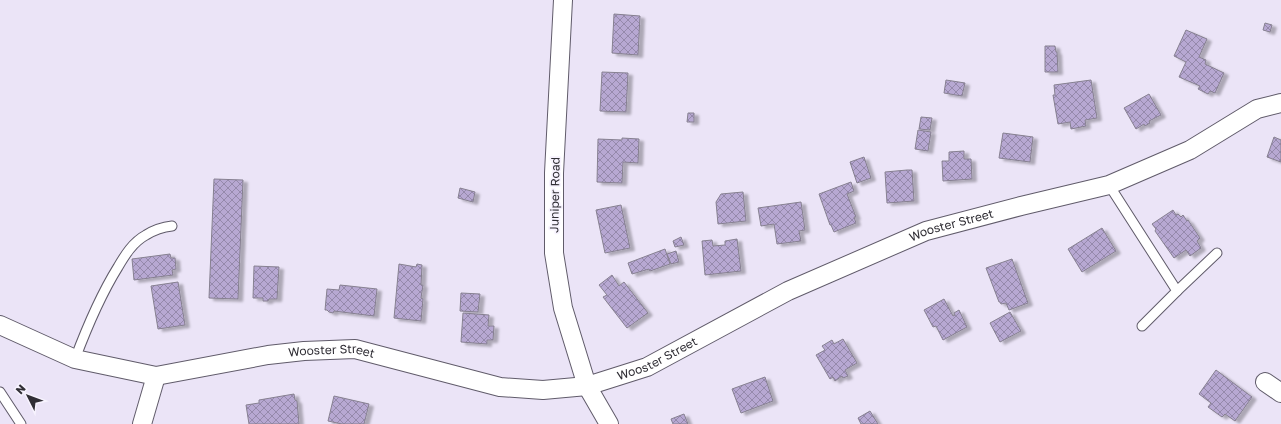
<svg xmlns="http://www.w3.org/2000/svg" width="1281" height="424" viewBox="0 0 1281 424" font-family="'Golos Text',sans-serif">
<defs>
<pattern id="building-cross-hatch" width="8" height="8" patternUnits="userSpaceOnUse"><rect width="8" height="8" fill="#b7a8d2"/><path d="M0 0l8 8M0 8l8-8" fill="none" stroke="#9589ab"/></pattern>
<filter id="shadow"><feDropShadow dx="4.5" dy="2.5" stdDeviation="1" flood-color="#0004"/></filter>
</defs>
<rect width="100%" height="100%" fill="#ebe4f7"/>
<!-- building -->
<g fill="url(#building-cross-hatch)" stroke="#868090" filter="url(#shadow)">
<path d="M 614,14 L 640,16 L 638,55 L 612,53 Z"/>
<path d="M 1265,23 L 1272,25 L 1270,32 L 1263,30 Z"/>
<path d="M 1186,30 L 1207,39 L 1199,57 L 1206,60 L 1205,64 L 1224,73 L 1215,93 L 1210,91 L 1208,94 L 1198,89 L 1200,86 L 1179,77 L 1186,62 L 1174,56 Z"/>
<path d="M 1045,46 L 1055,46 L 1056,52 L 1057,52 L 1058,72 L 1045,72 Z"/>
<path d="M 602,72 L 628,73 L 626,112 L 600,111 Z"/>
<path d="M 946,80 L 965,83 L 962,96 L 944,93 Z"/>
<path d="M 1091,80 L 1097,118 L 1085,120 L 1086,126 L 1071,129 L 1070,122 L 1058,124 L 1053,95 L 1055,95 L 1054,85 Z"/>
<path d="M 1149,94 L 1161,115 L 1149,121 L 1150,123 L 1145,126 L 1144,124 L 1136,129 L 1124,108 Z"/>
<path d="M 688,113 L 694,113 L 694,122 L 687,122 Z"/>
<path d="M 921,117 L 932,118 L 930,130 L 919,129 Z"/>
<path d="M 918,130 L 931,132 L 928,151 L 915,149 Z"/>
<path d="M 1003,133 L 1033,137 L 1030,162 L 999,158 Z"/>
<path d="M 1274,137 L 1281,140 L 1281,162 L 1267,157 Z"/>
<path d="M 622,138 L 639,139 L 638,163 L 623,162 L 622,183 L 597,182 L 598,139 L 622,140 Z"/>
<path d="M 964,151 L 964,159 L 971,159 L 972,179 L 943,181 L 942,161 L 949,161 L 949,152 Z"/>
<path d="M 864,157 L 871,178 L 857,183 L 850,162 Z"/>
<path d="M 907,170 L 912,170 L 914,201 L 887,203 L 885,172 Z"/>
<path d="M 214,179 L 243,180 L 238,299 L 209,298 Z"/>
<path d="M 851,182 L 854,191 L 847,194 L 856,217 L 854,217 L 856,223 L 834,232 L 831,225 L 830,225 L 819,194 Z"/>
<path d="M 460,188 L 475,192 L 473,202 L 458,198 Z"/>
<path d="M 743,192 L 746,221 L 718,224 L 716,202 L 721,194 Z"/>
<path d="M 801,202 L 805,230 L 799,231 L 801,241 L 777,244 L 774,224 L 761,226 L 758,208 Z"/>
<path d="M 621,205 L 630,248 L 605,253 L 596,210 Z"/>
<path d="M 1173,210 L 1176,215 L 1178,214 L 1181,217 L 1183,215 L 1187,221 L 1188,220 L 1200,238 L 1197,241 L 1201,248 L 1190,256 L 1186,250 L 1174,258 L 1155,231 L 1156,229 L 1152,224 Z"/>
<path d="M 1102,228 L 1116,251 L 1082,272 L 1068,249 Z"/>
<path d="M 681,237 L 684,245 L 675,247 L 673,241 Z"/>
<path d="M 737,239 L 741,271 L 705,275 L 702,241 L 712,240 L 713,246 L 725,245 L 725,241 Z"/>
<path d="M 665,249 L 670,264 L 650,271 L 649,269 L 632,274 L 628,263 Z"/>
<path d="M 676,251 L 679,262 L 671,264 L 667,254 Z"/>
<path d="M 170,254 L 171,258 L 175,258 L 176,269 L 172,270 L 173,275 L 134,280 L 132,259 Z"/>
<path d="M 1012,259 L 1028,303 L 1009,310 L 1006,303 L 1001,304 L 1000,302 L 999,302 L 986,268 Z"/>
<path d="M 399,264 L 416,267 L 417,264 L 422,265 L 421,285 L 423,285 L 421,298 L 423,299 L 421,321 L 394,318 Z"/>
<path d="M 254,266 L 279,267 L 277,299 L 269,299 L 268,301 L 263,301 L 263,298 L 253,298 Z"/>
<path d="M 612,275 L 619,286 L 624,282 L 648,313 L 627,328 L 603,297 L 607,295 L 599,285 Z"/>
<path d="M 178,282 L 185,325 L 158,329 L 151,286 Z"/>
<path d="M 340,285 L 377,289 L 374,316 L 334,311 L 333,313 L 329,312 L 327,310 L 325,310 L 327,289 L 339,290 Z"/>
<path d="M 461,293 L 480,294 L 478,312 L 460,311 Z"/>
<path d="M 944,299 L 953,316 L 955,315 L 954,313 L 959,310 L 967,327 L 943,340 L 936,326 L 933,327 L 924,310 Z"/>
<path d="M 1010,312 L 1021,331 L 1000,342 L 990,323 Z"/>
<path d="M 463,313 L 489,315 L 488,326 L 494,326 L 493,340 L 487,340 L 487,344 L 461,342 Z"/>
<path d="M 843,339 L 857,363 L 845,370 L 848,376 L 843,378 L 842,376 L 835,381 L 833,377 L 830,379 L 816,355 L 825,350 L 822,346 L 832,340 L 834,344 Z"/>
<path d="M 1216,370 L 1252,397 L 1235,421 L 1225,414 L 1222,417 L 1208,407 L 1211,403 L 1199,394 Z"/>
<path d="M 765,377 L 773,401 L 741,413 L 732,389 Z"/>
<path d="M 294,394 L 295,400 L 297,401 L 299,424 L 249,424 L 246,405 L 259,403 L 259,400 Z"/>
<path d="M 334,396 L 369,404 L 364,424 L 342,424 L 328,421 Z"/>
<path d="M 870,411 L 878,424 L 861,424 L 858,418 Z"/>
<path d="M 684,414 L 688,424 L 673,424 L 671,419 Z"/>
</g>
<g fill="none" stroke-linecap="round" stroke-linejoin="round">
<defs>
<g id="service">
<path d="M 1109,185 L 1177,291 L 1142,326"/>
<path d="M 1177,291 L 1217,253"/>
<path d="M 75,359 C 87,327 100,296 118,267 C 125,255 133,242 146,235 C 154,230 163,227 172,226"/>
<path d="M 0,392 L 21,424"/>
</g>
<g id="minor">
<path d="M 563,0 L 554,173 L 554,253 L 563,308 L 587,386 L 609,424"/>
<path id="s1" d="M 0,325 L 75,359 L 156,376 L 268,355 L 304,351 L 355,349 L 500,387 L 543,390 L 587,386 L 647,367 L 788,291 L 926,231 L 1021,206 L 1109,185 L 1190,150 L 1257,109 L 1281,103"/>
<path d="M 1265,382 L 1281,393"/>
<path d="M 142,424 L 156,376"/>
</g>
</defs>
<!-- service casing -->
<use href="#service" stroke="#605b6a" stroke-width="11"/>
<!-- minor casing -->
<use href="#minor" stroke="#605b6a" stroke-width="20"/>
<!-- service -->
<use href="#service" stroke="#fff" stroke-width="9"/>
<!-- minor -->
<use href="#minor" stroke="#fff" stroke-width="18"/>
</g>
<g text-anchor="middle" stroke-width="3.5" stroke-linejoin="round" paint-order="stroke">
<!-- street labels -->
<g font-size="12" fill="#302e35" stroke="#f7f3fe">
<text transform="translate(555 195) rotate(-89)" y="4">Juniper Road</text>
<text dy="4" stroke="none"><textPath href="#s1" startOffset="1003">Wooster Street</textPath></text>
<text dy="4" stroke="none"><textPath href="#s1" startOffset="343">Wooster Street</textPath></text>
<text dy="4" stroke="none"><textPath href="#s1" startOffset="679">Wooster Street</textPath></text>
</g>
</g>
<!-- north arrow -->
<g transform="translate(28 396) rotate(312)" stroke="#f7f3fe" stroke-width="3" paint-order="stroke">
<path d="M0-3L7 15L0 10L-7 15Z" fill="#302e35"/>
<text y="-6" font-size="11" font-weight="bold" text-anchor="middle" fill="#302e35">N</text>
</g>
</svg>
